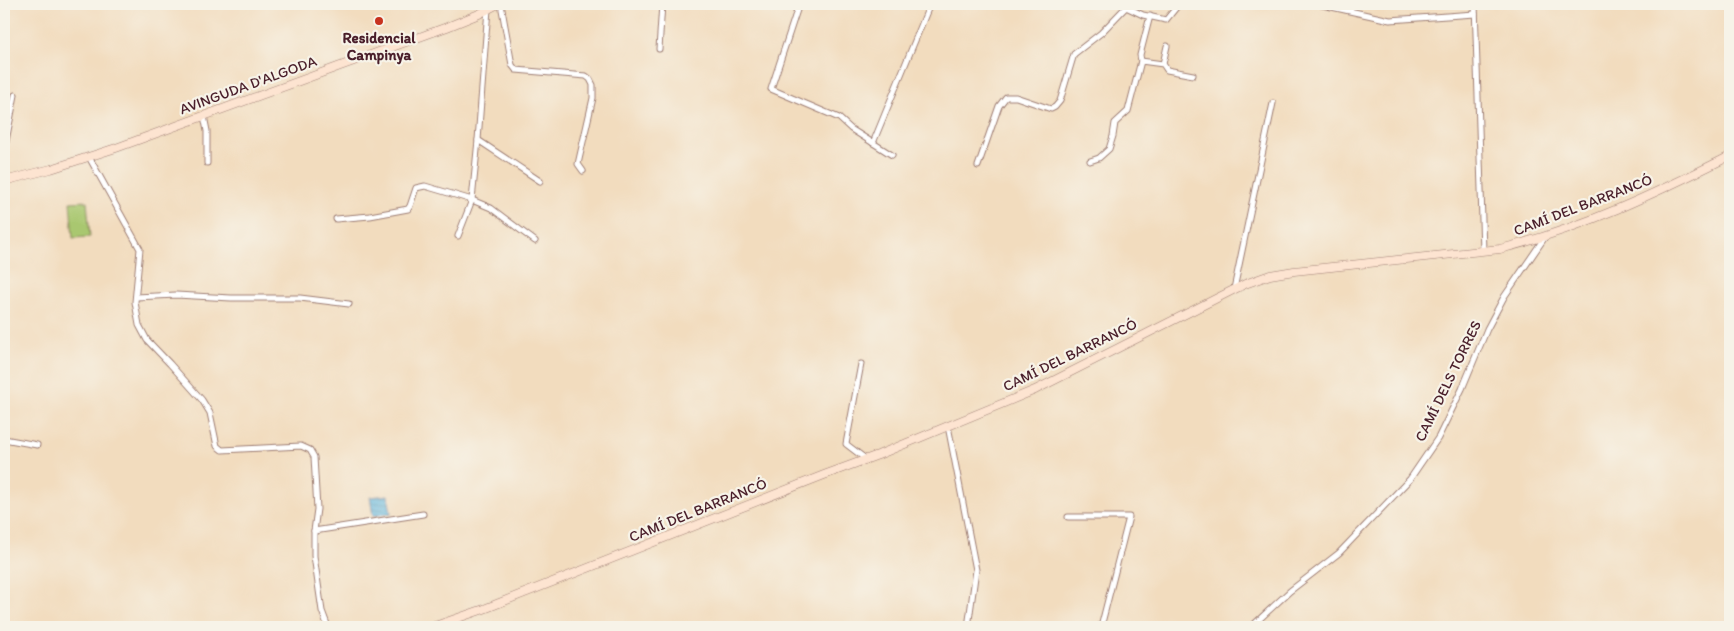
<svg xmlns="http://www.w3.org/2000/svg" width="1734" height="631" viewBox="0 0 1734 631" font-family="Itim,sans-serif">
<defs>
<pattern id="water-rules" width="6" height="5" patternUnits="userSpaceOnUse" patternTransform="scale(1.25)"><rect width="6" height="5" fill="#61b6de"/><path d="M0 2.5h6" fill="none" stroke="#5293b4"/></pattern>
</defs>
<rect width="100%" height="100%" fill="#f7f3e8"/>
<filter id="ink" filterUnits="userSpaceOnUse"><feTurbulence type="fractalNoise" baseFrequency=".02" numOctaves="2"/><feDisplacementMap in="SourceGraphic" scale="10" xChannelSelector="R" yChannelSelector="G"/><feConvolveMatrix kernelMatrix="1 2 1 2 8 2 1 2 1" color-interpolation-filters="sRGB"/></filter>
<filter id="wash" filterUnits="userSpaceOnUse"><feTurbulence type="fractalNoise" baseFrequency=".0096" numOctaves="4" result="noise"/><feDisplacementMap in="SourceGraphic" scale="20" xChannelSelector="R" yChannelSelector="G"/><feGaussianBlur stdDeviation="1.12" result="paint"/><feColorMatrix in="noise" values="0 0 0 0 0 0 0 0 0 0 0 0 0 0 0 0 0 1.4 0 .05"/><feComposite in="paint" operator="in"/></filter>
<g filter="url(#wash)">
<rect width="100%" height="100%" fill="#f2dcbe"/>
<!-- grass -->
<path fill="#a9c76f" stroke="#7a734d" d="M 87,201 L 90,237 L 73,238 L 70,202 Z"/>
<!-- water -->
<path fill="url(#water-rules)" stroke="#566a84" d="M 388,495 L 391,513 L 373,516 L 370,497 Z"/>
</g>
<g filter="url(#ink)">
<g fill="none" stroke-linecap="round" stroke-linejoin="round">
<defs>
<g id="street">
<path d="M 501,4 L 512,65 L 516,70 L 586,76 L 590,79 L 593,85 L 593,98 L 578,164 L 583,171"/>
<path d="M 799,4 L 771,89 L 839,118 L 851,129 L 892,155"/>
<path d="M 1318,4 L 1390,20 L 1475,14"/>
<path d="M 1475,4 L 1483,251"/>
<path d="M 659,49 L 662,4"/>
<path d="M 1141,61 L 1140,55 L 1150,16"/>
<path d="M 1163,64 L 1167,46"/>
<path d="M 204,116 L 207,131 L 207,163"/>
<path d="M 478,140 L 540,181"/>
<path d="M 873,143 L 930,4"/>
<path d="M 4,151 L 15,95"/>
<path d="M 89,157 L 140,249 L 135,302 L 139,325 L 147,340 L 170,364 L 202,400 L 210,413 L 217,446 L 222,450 L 301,446 L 310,450 L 314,457 L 317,509 L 314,531 L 314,556 L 322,611 L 328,627"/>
<path d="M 1090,161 L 1099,158 L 1109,149 L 1113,136 L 1115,123 L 1128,111 L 1141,61 L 1163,64 L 1167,70 L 1193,75"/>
<path d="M 978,166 L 999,106 L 1006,97 L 1016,97 L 1051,109 L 1055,107 L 1060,101 L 1074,54 L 1101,33 L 1126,7 L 1143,15 L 1166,20 L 1179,4"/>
<path d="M 336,219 L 370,216 L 408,209 L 410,206 L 416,188 L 425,186 L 472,200 L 491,208 L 535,241"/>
<path d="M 458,236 L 472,200 L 478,140 L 488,9"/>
<path d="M 1234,289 L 1273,103"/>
<path d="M 136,297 L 176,295 L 231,298 L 300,298 L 349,304"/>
<path d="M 861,364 L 846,444 L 867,460"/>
<path d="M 948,426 L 976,570 L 968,627"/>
<path d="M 4,439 L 37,445"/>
<path d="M 1068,517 L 1129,517 L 1101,627"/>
<path d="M 314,531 L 423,514"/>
<path d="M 1251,627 L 1290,591 L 1339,553 L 1410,479 L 1438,438 L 1462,389 L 1487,329 L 1504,297 L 1545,237"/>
</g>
<g id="secondary">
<path d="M 4,181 L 51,169 L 116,148 L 447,27 L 479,14 L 498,4"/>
<path d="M 432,627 L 484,609 L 824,475 L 878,455 L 1035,390 L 1245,284 L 1270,275 L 1294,271 L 1500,249 C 1581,229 1656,193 1730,156"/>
</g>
</defs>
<!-- street casing -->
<use href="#street" stroke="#9e7e74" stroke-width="7"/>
<!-- secondary casing -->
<use href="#secondary" stroke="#9e7e74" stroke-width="9"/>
<!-- street -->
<use href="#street" stroke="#fff" stroke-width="5"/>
<!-- secondary -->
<use href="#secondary" stroke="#fde4d1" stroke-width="8"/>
</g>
</g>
<!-- markers -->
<circle fill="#c8321e" stroke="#f7f3e8" stroke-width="2" cx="379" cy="21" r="5"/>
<g text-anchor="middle" stroke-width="4.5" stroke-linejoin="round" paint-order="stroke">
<!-- poi labels -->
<g font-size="15" font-weight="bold" fill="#4a1f2b" stroke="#f7f3e8">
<text x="379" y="43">Residencial<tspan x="379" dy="17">Campinya</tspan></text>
</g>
<!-- street labels -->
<g font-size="15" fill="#4a1f2b" stroke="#f7f3e8">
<text transform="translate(248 85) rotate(-20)" y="5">AVINGUDA D'ALGODA</text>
<text transform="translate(1583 205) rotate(-21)" y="5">CAMÍ DEL BARRANCÓ</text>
<text transform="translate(1070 355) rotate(-26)" y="5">CAMÍ DEL BARRANCÓ</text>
<text transform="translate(1448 381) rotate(-64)" y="5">CAMÍ DELS TORRES</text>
<text transform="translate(698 510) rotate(-22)" y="5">CAMÍ DEL BARRANCÓ</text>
</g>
</g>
<!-- margin -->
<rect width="1734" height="631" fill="none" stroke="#f7f3e8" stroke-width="20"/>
</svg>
